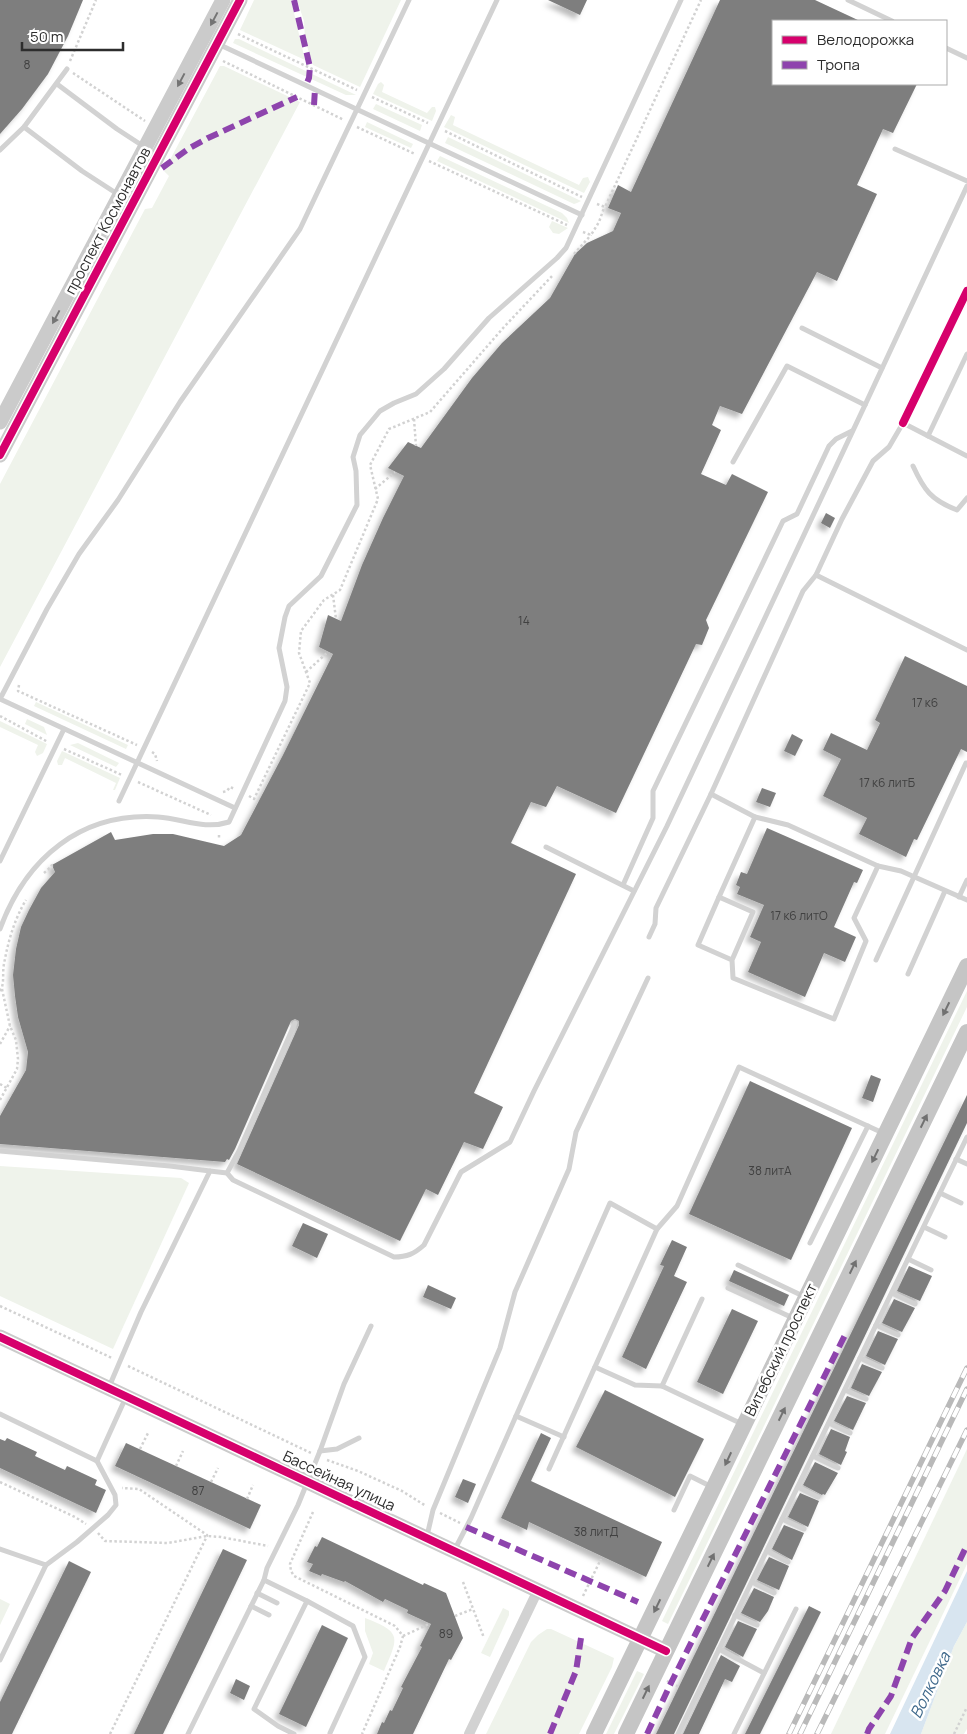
<svg xmlns="http://www.w3.org/2000/svg" width="967" height="1734" viewBox="0 0 967 1734" font-family="Manrope,sans-serif">
<defs>
<filter id="shadow"><feDropShadow dx="-4.5" dy="4.5" stdDeviation="2.5" flood-color="#0004"/></filter>
</defs>
<rect width="100%" height="100%" fill="#fff"/>
<!-- green -->
<g fill="#eff3eb">
<path d="M 254,0 L 291,0 L 305,60 L 240,30 Z"/>
<path d="M 297,0 L 401,0 L 360,87 L 313,65 L 305,40 L 304,21 Z"/>
<path d="M 235,39 L 239,39 L 356,95 L 346,95 L 233,43 Z"/>
<path d="M 220,66 L 224,66 L 300,102 L 0,667 L 0,484 L 145,209 L 152,208 L 169,176 L 164,171 Z"/>
<path d="M 381,82 L 384,85 L 382,92 L 427,113 L 432,107 L 435,107 L 436,111 L 432,121 L 373,94 L 378,84 Z"/>
<path d="M 376,104 L 422,125 L 420,131 L 373,109 Z"/>
<path d="M 451,115 L 455,117 L 453,125 L 579,185 L 583,178 L 588,177 L 590,182 L 584,193 L 444,127 Z"/>
<path d="M 367,122 L 413,144 L 411,148 L 365,127 Z"/>
<path d="M 448,137 L 581,201 L 577,203 L 574,204 L 445,143 Z"/>
<path d="M 440,156 L 562,213 L 567,218 L 569,223 L 437,161 Z"/>
<path d="M 552,221 L 568,228 L 559,234 L 553,233 L 549,227 Z"/>
<path d="M 36,702 L 128,745 L 126,749 L 34,706 Z"/>
<path d="M 27,719 L 44,727 L 47,735 L 25,724 Z"/>
<path d="M 0,721 L 47,744 L 43,753 L 37,756 L 35,752 L 38,745 L 0,727 Z"/>
<path d="M 78,743 L 119,763 L 116,767 L 70,745 Z"/>
<path d="M 62,751 L 120,778 L 115,790 L 113,790 L 116,783 L 65,758 L 62,765 L 58,765 L 57,761 Z"/>
<path d="M 967,991 L 967,1007 L 668,1624 L 662,1621 Z"/>
<path d="M 0,1166 L 181,1178 L 189,1183 L 113,1349 L 0,1296 Z"/>
<path d="M 967,1449 L 967,1564 L 885,1734 L 831,1734 Z"/>
<path d="M 0,1599 L 10,1604 L 0,1625 Z"/>
<path d="M 503,1608 L 509,1611 L 509,1615 L 490,1657 L 481,1653 Z"/>
<path d="M 365,1618 C 402,1632 399,1637 384,1671 L 369,1664 L 373,1653 L 365,1631 Z"/>
<path d="M 967,1622 L 967,1729 L 964,1734 L 921,1734 L 954,1646 Z"/>
<path d="M 547,1629 L 551,1629 L 614,1658 L 612,1667 L 579,1734 L 486,1734 L 531,1642 L 538,1635 Z"/>
<path d="M 637,1671 L 644,1674 L 614,1734 L 606,1734 Z"/>
</g>
<!-- water -->
<path fill="#d8e5f0" d="M 967,1571 L 967,1622 L 954,1646 L 921,1734 L 890,1734 Z"/>
<!-- building -->
<g fill="#7e7e7e" filter="url(#shadow)">
<path d="M 0,0 L 83,0 L 68,36 L 48,74 L 22,109 L 0,134 Z"/>
<path d="M 548,0 L 587,0 L 580,15 Z"/>
<path d="M 720,0 L 815,0 L 860,21 L 773,21 L 773,84 L 917,84 L 893,133 L 883,129 L 857,185 L 877,194 L 837,281 L 817,272 L 742,414 L 720,406 L 712,425 L 721,430 L 701,474 L 726,485 L 732,474 L 768,492 L 706,620 L 709,628 L 702,645 L 696,644 L 616,813 L 557,786 L 546,807 L 531,802 L 511,843 L 576,874 L 474,1093 L 503,1107 L 483,1149 L 464,1142 L 438,1195 L 426,1189 L 400,1241 L 237,1164 L 299,1025 L 299,1021 L 295,1019 L 291,1021 L 235,1149 L 229,1160 L 227,1159 L 225,1162 L 0,1144 L 0,1116 L 26,1070 L 28,1052 L 18,1017 L 15,996 L 13,975 L 16,949 L 21,927 L 29,910 L 41,888 L 55,872 L 52,865 L 111,832 L 115,840 L 153,834 L 173,834 L 224,846 L 241,835 L 283,755 L 333,654 L 319,647 L 328,615 L 341,621 L 362,565 L 383,518 L 404,476 L 388,468 L 408,442 L 421,448 L 472,378 L 502,343 L 550,298 L 575,254 L 587,243 L 613,231 L 621,213 L 608,208 L 618,185 L 631,192 Z"/>
<path d="M 826,513 L 835,518 L 830,528 L 821,523 Z"/>
<path d="M 905,656 L 967,686 L 967,752 L 961,749 L 917,840 L 914,839 L 906,857 L 859,834 L 867,818 L 823,796 L 841,759 L 823,750 L 831,733 L 867,750 L 880,723 L 875,720 Z"/>
<path d="M 792,734 L 803,740 L 795,756 L 784,751 Z"/>
<path d="M 762,788 L 776,793 L 770,807 L 756,802 Z"/>
<path d="M 767,828 L 863,870 L 857,883 L 854,882 L 834,927 L 856,937 L 845,962 L 824,953 L 805,997 L 748,972 L 761,942 L 750,937 L 764,905 L 737,894 L 740,887 L 736,885 L 741,872 L 747,874 Z"/>
<path d="M 871,1075 L 881,1079 L 873,1102 L 862,1098 Z"/>
<path d="M 750,1081 L 852,1128 L 791,1260 L 689,1214 Z"/>
<path d="M 967,1095 L 967,1123 L 674,1734 L 656,1734 Z"/>
<path d="M 303,1223 L 328,1234 L 317,1258 L 292,1246 Z"/>
<path d="M 672,1240 L 687,1247 L 674,1276 L 687,1282 L 646,1369 L 622,1357 L 664,1266 L 660,1265 Z"/>
<path d="M 909,1266 L 932,1276 L 920,1301 L 897,1291 Z"/>
<path d="M 734,1270 L 789,1295 L 784,1306 L 729,1281 Z"/>
<path d="M 428,1285 L 456,1298 L 451,1309 L 423,1297 Z"/>
<path d="M 894,1299 L 915,1308 L 902,1332 L 882,1323 Z"/>
<path d="M 732,1309 L 758,1321 L 723,1394 L 697,1382 Z"/>
<path d="M 878,1331 L 898,1339 L 885,1365 L 866,1356 Z"/>
<path d="M 862,1364 L 882,1372 L 869,1396 L 851,1388 Z"/>
<path d="M 605,1390 L 704,1439 L 675,1497 L 576,1447 Z"/>
<path d="M 847,1396 L 866,1403 L 853,1430 L 834,1421 Z"/>
<path d="M 831,1429 L 850,1437 L 845,1451 L 847,1452 L 841,1465 L 819,1454 Z"/>
<path d="M 541,1433 L 551,1438 L 531,1481 L 662,1542 L 646,1577 L 529,1522 L 527,1530 L 501,1518 Z"/>
<path d="M 7,1438 L 37,1452 L 35,1456 L 65,1470 L 67,1466 L 97,1480 L 95,1485 L 106,1490 L 96,1513 L 0,1468 L 0,1439 L 5,1441 Z"/>
<path d="M 126,1443 L 261,1505 L 250,1529 L 115,1466 Z"/>
<path d="M 815,1462 L 838,1473 L 825,1495 L 823,1494 L 822,1495 L 803,1485 Z"/>
<path d="M 463,1479 L 476,1484 L 468,1503 L 455,1497 Z"/>
<path d="M 800,1493 L 819,1501 L 808,1527 L 788,1517 Z"/>
<path d="M 784,1525 L 804,1533 L 792,1560 L 772,1549 Z"/>
<path d="M 322,1537 L 423,1585 L 424,1583 L 446,1593 L 463,1638 L 451,1660 L 449,1659 L 413,1734 L 377,1734 L 382,1722 L 384,1723 L 390,1710 L 392,1711 L 403,1688 L 401,1687 L 422,1647 L 420,1646 L 431,1624 L 407,1613 L 408,1610 L 385,1599 L 383,1602 L 345,1581 L 344,1582 L 322,1574 L 321,1576 L 309,1571 L 313,1564 L 307,1562 L 315,1546 L 317,1547 Z"/>
<path d="M 223,1549 L 247,1560 L 202,1654 L 163,1734 L 134,1734 Z"/>
<path d="M 769,1557 L 789,1566 L 779,1590 L 757,1580 Z"/>
<path d="M 69,1561 L 91,1572 L 12,1734 L 0,1734 L 0,1702 Z"/>
<path d="M 754,1588 L 774,1597 L 768,1611 L 760,1622 L 741,1613 Z"/>
<path d="M 809,1606 L 821,1612 L 760,1734 L 745,1734 Z"/>
<path d="M 738,1621 L 757,1629 L 743,1657 L 725,1647 Z"/>
<path d="M 322,1625 L 348,1638 L 306,1727 L 279,1714 Z"/>
<path d="M 721,1655 L 740,1666 L 732,1682 L 725,1679 L 699,1734 L 683,1734 Z"/>
<path d="M 236,1679 L 250,1686 L 244,1700 L 230,1693 Z"/>
</g>
<g fill="none" stroke-linecap="round" stroke-linejoin="round">
<!-- path -->
<g stroke="#d2d2d2" stroke-width="2.5" stroke-dasharray="2.5 2.5" stroke-linecap="butt">
<path d="M 238,34 L 357,90"/>
<path d="M 70,61 L 96,0"/>
<path d="M 223,61 L 344,120"/>
<path d="M 73,73 L 145,121"/>
<path d="M 372,97 L 428,123"/>
<path d="M 357,127 L 415,154"/>
<path d="M 445,131 L 582,197"/>
<path d="M 429,161 L 567,225"/>
<path d="M 597,204 L 605,207 L 701,0"/>
<path d="M 583,232 L 591,235 L 599,222 L 604,208"/>
<path d="M 574,254 L 591,235"/>
<path d="M 414,419 L 416,446"/>
<path d="M 375,489 L 395,472"/>
<path d="M 333,595 L 336,619"/>
<path d="M 306,672 L 328,652"/>
<path d="M 19,685 L 18,691 L 137,745"/>
<path d="M 0,716 L 48,742"/>
<path d="M 64,749 L 122,775"/>
<path d="M 152,752 L 155,754 L 157,761"/>
<path d="M 138,782 L 211,815"/>
<path d="M 223,792 L 227,791 L 230,787 L 235,789"/>
<path d="M 249,796 L 254,799 L 310,683 L 299,653 L 301,631 L 324,600 L 340,590 L 378,499 L 370,465 L 389,429 L 430,412 L 504,327 L 553,275"/>
<path d="M 219,835 L 219,838"/>
<path d="M 44,873 L 52,866 L 51,864"/>
<path d="M 0,991 C 5,984 2,973 4,964 C 8,942 14,920 26,900"/>
<path d="M 0,1044 L 10,1026"/>
<path d="M 0,1084 L 7,1088"/>
<path d="M 0,1100 L 17,1069 L 18,1059 L 16,1040 L 10,1026 L 2,989"/>
<path d="M 0,1306 L 112,1358"/>
<path d="M 128,1366 L 311,1453"/>
<path d="M 140,1449 L 148,1433"/>
<path d="M 327,1460 L 358,1471 L 402,1491 L 426,1506"/>
<path d="M 176,1466 L 183,1451"/>
<path d="M 0,1482 L 75,1517 L 86,1524"/>
<path d="M 211,1482 L 218,1468"/>
<path d="M 247,1499 L 253,1485"/>
<path d="M 313,1512 L 290,1564 L 291,1571 L 294,1576 L 395,1626 L 403,1636 L 400,1647 L 362,1734"/>
<path d="M 440,1513 L 460,1523"/>
<path d="M 98,1533 L 105,1541 L 168,1543 L 207,1536 L 221,1537 L 268,1546"/>
<path d="M 463,1582 L 484,1638"/>
<path d="M 583,1596 L 601,1559"/>
<path d="M 455,1616 L 473,1609"/>
<path d="M 403,1636 L 429,1624"/>
<path d="M 667,1681 L 679,1687"/>
<path d="M 110,1734 L 207,1536 L 207,1535 L 139,1489 L 122,1488"/>
<path d="M 954,1734 L 967,1707"/>
</g>
<!-- lane -->
<g stroke="#d2d2d2" stroke-width="5">
<path d="M 848,0 L 892,21"/>
<path d="M 218,44 L 582,215"/>
<path d="M 946,48 L 967,58"/>
<path d="M 57,84 L 117,129 L 143,146"/>
<path d="M 24,127 L 82,171 L 119,195"/>
<path d="M 895,149 L 967,181"/>
<path d="M 0,150 L 24,127 L 67,69"/>
<path d="M 802,328 L 882,368"/>
<path d="M 928,436 L 967,354"/>
<path d="M 967,456 L 903,423 L 889,447 L 873,461 L 842,519 L 816,575 L 967,650"/>
<path d="M 733,462 L 787,366 L 865,405 L 967,186"/>
<path d="M 913,466 C 924,490 931,500 957,510 L 967,498"/>
<path d="M 711,794 L 755,817"/>
<path d="M 119,801 L 497,0"/>
<path d="M 235,808 L 0,699 L 47,609 L 79,554 L 118,500 L 180,402 L 300,229 L 409,0"/>
<path d="M 546,847 L 634,891"/>
<path d="M 0,861 L 64,729"/>
<path d="M 623,885 L 653,818 L 653,791 L 783,521 L 797,514 L 829,446 L 836,439 L 852,431"/>
<path d="M 719,897 L 755,817 L 788,825 L 878,866 L 901,871 L 967,900"/>
<path d="M 959,897 L 967,880"/>
<path d="M 0,929 C 26,858 81,812 158,817 C 184,819 204,830 229,822 L 285,701 L 287,687 L 279,648 L 285,617 L 289,606 L 321,576 L 357,505 L 356,471 L 353,457 L 360,435 L 380,411 L 394,403 L 416,394 L 444,369 L 489,318 L 557,258 L 566,248 L 681,0"/>
<path d="M 649,937 L 655,924 L 656,908 L 711,794 L 803,591 L 816,575"/>
<path d="M 732,960 L 698,945 L 719,897 L 753,912 L 732,960 L 733,978 L 834,1019 L 866,941 L 854,918 L 878,866"/>
<path d="M 876,960 L 966,763 L 967,763"/>
<path d="M 908,974 L 945,891"/>
<path d="M 0,1151 L 170,1166 L 210,1171 L 141,1312 L 109,1387"/>
<path d="M 956,1159 L 967,1164"/>
<path d="M 210,1171 L 227,1173 L 233,1180 L 394,1257 C 407,1257 414,1254 424,1245 L 461,1172 L 510,1142 L 534,1091 L 667,826 L 865,405"/>
<path d="M 227,1173 L 239,1151 L 295,1023"/>
<path d="M 940,1193 L 961,1203"/>
<path d="M 924,1227 L 945,1237"/>
<path d="M 810,1243 L 868,1126"/>
<path d="M 908,1259 L 931,1270"/>
<path d="M 738,1265 L 803,1296"/>
<path d="M 728,1288 L 793,1318"/>
<path d="M 892,1293 L 915,1304"/>
<path d="M 876,1325 L 898,1335"/>
<path d="M 860,1358 L 882,1368"/>
<path d="M 595,1367 L 635,1385 L 662,1386 L 742,1424"/>
<path d="M 662,1386 L 702,1299"/>
<path d="M 845,1390 L 866,1399"/>
<path d="M 0,1414 L 97,1461 L 115,1495 L 116,1505 L 108,1515 L 77,1542 L 46,1565 L 0,1660"/>
<path d="M 516,1416 L 564,1437"/>
<path d="M 829,1423 L 850,1433"/>
<path d="M 320,1451 L 337,1449 L 359,1438"/>
<path d="M 813,1456 L 838,1468"/>
<path d="M 97,1461 L 126,1397"/>
<path d="M 549,1469 L 657,1229"/>
<path d="M 798,1487 L 818,1497"/>
<path d="M 674,1510 L 690,1476 L 712,1487"/>
<path d="M 782,1519 L 804,1529"/>
<path d="M 427,1536 L 433,1510 L 500,1348 L 515,1292 L 569,1169 L 576,1132 L 648,978"/>
<path d="M 0,1549 L 46,1565"/>
<path d="M 455,1549 L 471,1518 L 610,1203 L 657,1229 L 677,1206 L 739,1067 L 883,1133"/>
<path d="M 767,1551 L 788,1562"/>
<path d="M 752,1582 L 774,1593"/>
<path d="M 257,1593 L 277,1603"/>
<path d="M 307,1601 L 353,1626 L 365,1657 L 330,1733"/>
<path d="M 251,1606 L 269,1615"/>
<path d="M 735,1615 L 757,1625"/>
<path d="M 719,1649 L 764,1673"/>
<path d="M 188,1734 L 264,1580"/>
<path d="M 294,1734 L 278,1726 L 254,1709 L 307,1601 L 264,1580 L 267,1568 L 298,1505 L 320,1451 L 344,1384 L 371,1326"/>
<path d="M 678,1734 L 967,1137"/>
<path d="M 734,1734 L 796,1609"/>
</g>
<!-- street -->
<g stroke="#d2d2d2" stroke-width="10">
<path d="M 903,423 L 967,291"/>
<path d="M 469,1734 L 538,1590"/>
</g>
<!-- secondary -->
<g stroke="#cbcbcb" stroke-width="15">
<path d="M 0,422 L 223,0"/>
<path d="M 0,455 L 240,0"/>
<path d="M 0,1337 L 666,1651"/>
</g>
<!-- primary -->
<g stroke="#c5c5c5" stroke-width="16">
<path d="M 594,1734 L 967,966"/>
<path d="M 626,1734 L 967,1032"/>
</g>
<defs>
<g id="rail">
<path d="M 789,1734 L 967,1368"/>
<path d="M 800,1734 L 967,1389"/>
<path d="M 817,1734 L 967,1430"/>
</g>
</defs>
<!-- rail casing -->
<use href="#rail" stroke="#b9b9b9" stroke-width="5.5"/>
<!-- rail -->
<use href="#rail" stroke="#fff" stroke-width="4" stroke-dasharray="11" stroke-linecap="butt"/>
<!-- quiet -->
<g stroke="#8e44ad" stroke-width="6" stroke-dasharray="12 6" stroke-linecap="butt">
<path d="M 294,0 L 310,67 L 309,78 L 306,85"/>
<path d="M 314,105 L 315,89"/>
<path d="M 162,168 L 188,149 L 208,138 L 297,97"/>
<path d="M 466,1527 L 638,1602"/>
<path d="M 550,1734 L 576,1671 L 581,1638"/>
<path d="M 647,1734 L 671,1683 L 846,1333"/>
<path d="M 867,1734 L 869,1729 L 891,1696 L 912,1638 L 945,1591 L 967,1545"/>
</g>
<defs>
<g id="cycleway">
<path d="M 903,423 L 967,291"/>
<path d="M 0,455 L 240,0"/>
<path d="M 0,1337 L 666,1651"/>
</g>
</defs>
<!-- cycleway casing -->
<use href="#cycleway" stroke="#fff" stroke-width="11"/>
<!-- cycleway -->
<use href="#cycleway" stroke="#d6006c" stroke-width="8"/>
</g>
<!-- one-way arrows -->
<defs><path id="oneway-solid" d="M-6-.8H1V-3.2L6.5 0L1 3.2V.8H-6Z" transform="scale(1.25)"/></defs>
<g fill="#747474">
<use href="#oneway-solid" transform="translate(214 19) rotate(118)"/>
<use href="#oneway-solid" transform="translate(181 80) rotate(118)"/>
<use href="#oneway-solid" transform="translate(56 317) rotate(118)"/>
</g>
<g fill="#717171">
<use href="#oneway-solid" transform="translate(946 1009) rotate(116)"/>
<use href="#oneway-solid" transform="translate(924 1121) rotate(-64)"/>
<use href="#oneway-solid" transform="translate(875 1156) rotate(116)"/>
<use href="#oneway-solid" transform="translate(853 1267) rotate(-64)"/>
<use href="#oneway-solid" transform="translate(782 1414) rotate(-64)"/>
<use href="#oneway-solid" transform="translate(728 1459) rotate(115)"/>
<use href="#oneway-solid" transform="translate(711 1560) rotate(-64)"/>
<use href="#oneway-solid" transform="translate(657 1606) rotate(116)"/>
<use href="#oneway-solid" transform="translate(646 1692) rotate(-64)"/>
</g>
<g text-anchor="middle" stroke-width="5" stroke-linejoin="round" paint-order="stroke">
<!-- number labels -->
<g font-size="12" fill="#414141">
<text x="27" y="69">8</text>
<text x="524" y="625">14</text>
<text x="925" y="707">17 к6</text>
<text x="887" y="787">17 к6 литБ</text>
<text x="799" y="920">17 к6 литО</text>
<text x="770" y="1175">38 литА</text>
<text x="198" y="1495">87</text>
<text x="596" y="1536">38 литД</text>
<text x="446" y="1638">89</text>
</g>
<!-- street labels -->
<g font-size="15" fill="#2d2d2d" stroke="#fff">
<text transform="translate(108 221) rotate(-62)" y="5">проспект Космонавтов</text>
<text transform="translate(781 1350) rotate(-64)" y="5">Витебский проспект</text>
<text transform="translate(339 1481) rotate(25)" y="5">Бассейная улица</text>
</g>
<!-- water labels -->
<g font-size="16" font-style="italic" fill="#3e688b" stroke="#fff">
<text transform="translate(930 1685) rotate(-64)" y="6">Волковка</text>
</g>
</g>
<!-- legend -->
<rect x="772" y="20" width="175" height="65" fill="#ffffff" stroke="#ababab"/>
<rect x="782" y="36" width="25" height="8" fill="#d6006c" stroke="#ababab"/>
<text x="817" y="45" font-size="15" fill="#2d2d2d">Велодорожка</text>
<rect x="782" y="61" width="25" height="8" fill="#8e44ad" stroke="#ababab"/>
<text x="817" y="70" font-size="15" fill="#2d2d2d">Тропа</text>
<!-- scale -->
<path d="M22 42v8h101v-8" fill="none" stroke="#2d2d2d" stroke-width="2.5"/>
<text x="30" y="42" font-size="15" fill="#2d2d2d" stroke="#ffffff" stroke-width="4" paint-order="stroke">50 m</text>
</svg>
